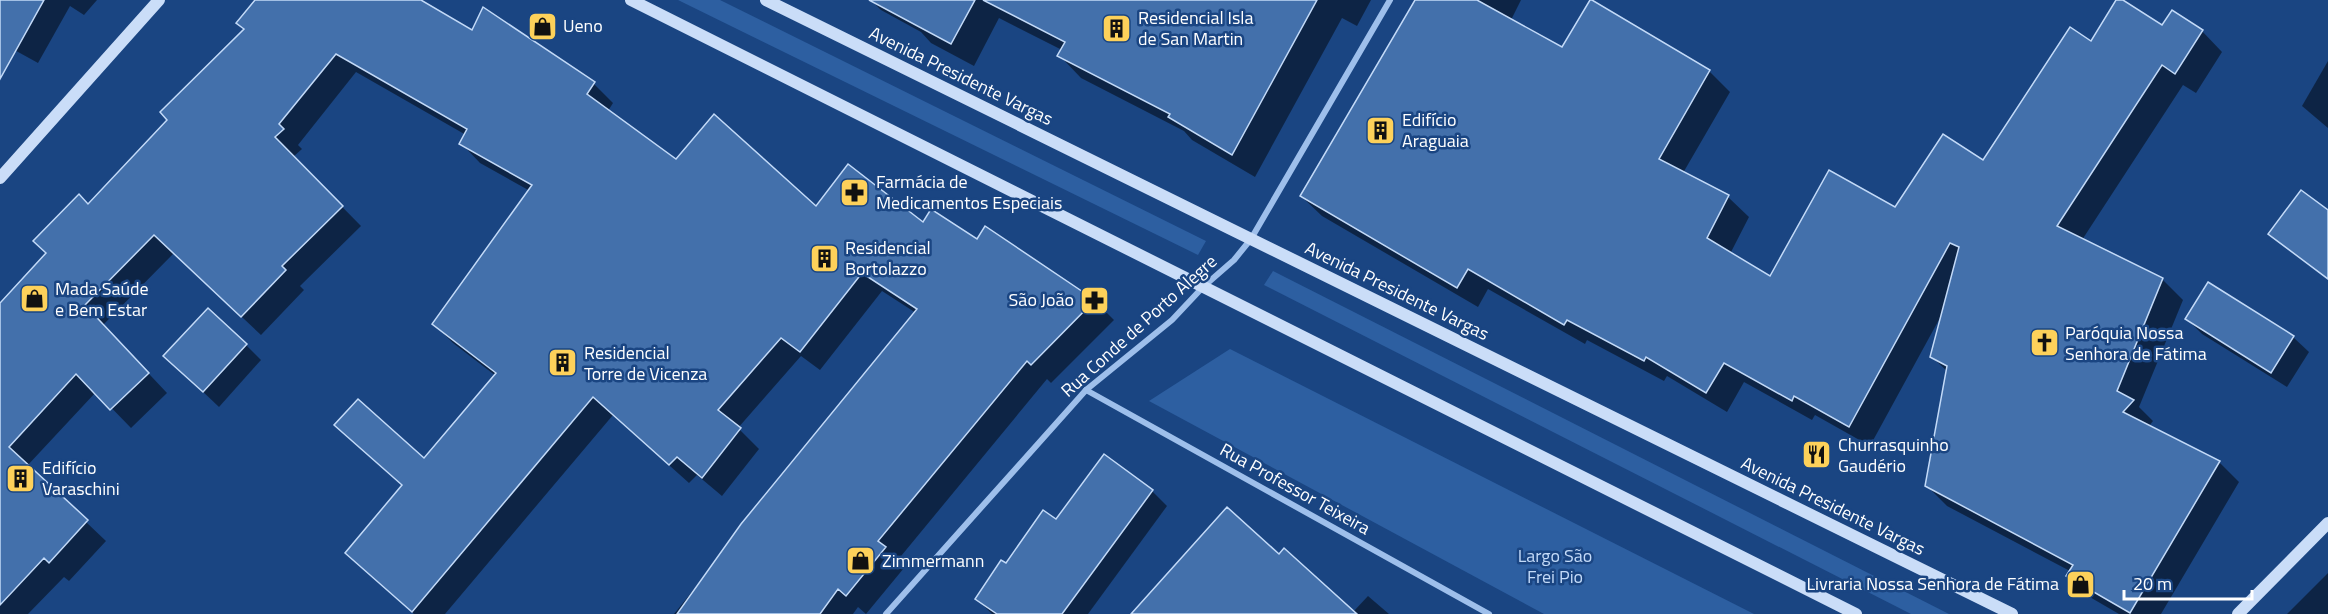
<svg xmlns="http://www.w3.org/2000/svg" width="2328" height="614" viewBox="0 0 2328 614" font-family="'Titillium Web',sans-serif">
<rect width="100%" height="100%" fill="#1a4582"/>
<!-- green -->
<g fill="#2d5fa1">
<path d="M 678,0 L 720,0 L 1206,241 L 1198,255 Z"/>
<path d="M 1273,271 L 1949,614 L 1911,614 L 1264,285 Z"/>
<path d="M 1230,349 L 1754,614 L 1544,614 L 1149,401 Z"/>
</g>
<!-- shadow -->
<g fill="#0007">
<path d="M 0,0 L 97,0 L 84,15 L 70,6 L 38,63 L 0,42 Z"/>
<path d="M 257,0 L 418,0 L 472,32 L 484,9 L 594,84 L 613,103 L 608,111 L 676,161 L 816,208 L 923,224 L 978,241 L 986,229 L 1095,301 L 1114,320 L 1051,383 L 1047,379 L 897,561 L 904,568 L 866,614 L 858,607 L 853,614 L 674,614 L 916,313 L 882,291 L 820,370 L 801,356 L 738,428 L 759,449 L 722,496 L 697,475 L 689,483 L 613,415 L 445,614 L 414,614 L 347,552 L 403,486 L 336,425 L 424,461 L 496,376 L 453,343 L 434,324 L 530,191 L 480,163 L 461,143 L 466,135 L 356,72 L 298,145 L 302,149 L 293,157 L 361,226 L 300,286 L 304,290 L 261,335 L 174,253 L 103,325 L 167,393 L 131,428 L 96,392 L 27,466 L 106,541 L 69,581 L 64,577 L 28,614 L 0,614 L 0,305 L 169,120 L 245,30 Z"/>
<path d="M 871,0 L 1371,0 L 1357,26 L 1342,18 L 1255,177 L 1192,140 L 1184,131 L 1081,78 L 1059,55 L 1062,50 L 999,18 L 974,66 L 931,43 L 921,32 L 881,10 Z"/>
<path d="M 1417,0 L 1521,0 L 1511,20 L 1562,49 L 1591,1 L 1709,71 L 1730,92 L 1683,173 L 1728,197 L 1749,217 L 1730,254 L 1771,278 L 1983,162 L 2092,43 L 2118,0 L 2163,27 L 2202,31 L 2222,52 L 2196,93 L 2183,85 L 2082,240 L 2162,279 L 2183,300 L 2139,407 L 2153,421 L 2149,426 L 2219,462 L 2239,482 L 2161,614 L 2119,614 L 2088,596 L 2068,575 L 2070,571 L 1947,506 L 1926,485 L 1948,372 L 1932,357 L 1941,316 L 1870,446 L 1815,415 L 1812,420 L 1744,382 L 1727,412 L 1667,376 L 1664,381 L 1587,340 L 1585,344 L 1488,289 L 1478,307 L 1322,216 L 1301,196 Z"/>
<path d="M 2328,61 L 2328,128 L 2302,106 Z"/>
<path d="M 2187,319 L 2293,337 L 2309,352 L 2287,387 L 2202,334 Z"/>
<path d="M 246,345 L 261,360 L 219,407 L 181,371 Z"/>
<path d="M 1152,491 L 1167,506 L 1088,614 L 992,614 L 977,599 L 1006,565 L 1057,521 Z"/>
<path d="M 1279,556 L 1353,612 L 1368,596 L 1389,614 L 1189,614 Z"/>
<path d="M 2328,573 L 2328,614 L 2287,614 Z"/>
</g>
<!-- building -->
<g fill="#4370ab" stroke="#c3daf8" stroke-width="1.5">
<path d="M 0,0 L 44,0 L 0,79 Z"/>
<path d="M 255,0 L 421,0 L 472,30 L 483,7 L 595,82 L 587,94 L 676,159 L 714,114 L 816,206 L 848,164 L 923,222 L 931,209 L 977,239 L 985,226 L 1095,300 L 1031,365 L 1027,361 L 878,541 L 886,547 L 846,596 L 838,589 L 820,614 L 677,614 L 741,524 L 917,309 L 862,273 L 800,352 L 781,338 L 718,410 L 741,428 L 702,478 L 677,457 L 669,465 L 593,397 L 412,612 L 345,553 L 402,485 L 334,425 L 358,399 L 424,458 L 496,373 L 432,324 L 532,185 L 459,144 L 467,129 L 336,54 L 279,124 L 284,129 L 275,137 L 343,206 L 282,266 L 286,270 L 241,317 L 154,235 L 85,305 L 149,373 L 110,410 L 76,374 L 9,447 L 88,520 L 49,563 L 44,558 L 0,605 L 0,303 L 46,253 L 33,241 L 79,194 L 88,204 L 167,120 L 160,112 L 244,29 L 236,23 Z"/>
<path d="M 869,0 L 975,0 L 951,44 Z"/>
<path d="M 983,0 L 1317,0 L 1232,155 L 1168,117 L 1170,114 L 1057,56 L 1065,42 Z"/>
<path d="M 1415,0 L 1477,0 L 1562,47 L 1590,0 L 1592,0 L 1710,70 L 1659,159 L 1729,195 L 1707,238 L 1770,276 L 1829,170 L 1895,207 L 1943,134 L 1983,160 L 2070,27 L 2091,41 L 2116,0 L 2123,0 L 2162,25 L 2172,10 L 2203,30 L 2175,74 L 2162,65 L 2057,226 L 2163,278 L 2117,391 L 2134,400 L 2123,412 L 2220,461 L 2130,613 L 2066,576 L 2073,565 L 1925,486 L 1947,366 L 1930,357 L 1959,247 L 1950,243 L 1849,427 L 1794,396 L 1792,401 L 1724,363 L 1706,393 L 1646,357 L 1644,361 L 1567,320 L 1564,325 L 1468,269 L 1457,288 L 1300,196 Z"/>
<path d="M 2301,190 L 2328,210 L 2328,279 L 2268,234 Z"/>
<path d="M 2208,282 L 2294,336 L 2271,373 L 2185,319 Z"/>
<path d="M 208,308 L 247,344 L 203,392 L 163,356 Z"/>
<path d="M 1104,454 L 1153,490 L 1062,614 L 997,614 L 975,599 L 1001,560 L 1006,563 L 1043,510 L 1056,519 Z"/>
<path d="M 1227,507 L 1279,554 L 1284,548 L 1357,614 L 1131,614 Z"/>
</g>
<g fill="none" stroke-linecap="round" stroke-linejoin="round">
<!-- street -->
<g stroke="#9ebfeb" stroke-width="6">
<path d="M 1086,390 L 1489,614"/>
<path d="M 886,614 L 1086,390 L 1172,320 L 1203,287 L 1234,260 L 1251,239 L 1390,0"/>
</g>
<!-- secondary -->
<g stroke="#caddf8" stroke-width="12">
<path d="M 631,0 L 1856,614"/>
<path d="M 766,0 L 2012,614"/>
<path d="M 0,178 L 159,0"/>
<path d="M 2238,614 L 2328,523"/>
</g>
</g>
<!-- icons -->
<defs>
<symbol id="shop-square" viewBox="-11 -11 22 22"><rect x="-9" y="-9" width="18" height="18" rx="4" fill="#fdd15a" stroke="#1a4582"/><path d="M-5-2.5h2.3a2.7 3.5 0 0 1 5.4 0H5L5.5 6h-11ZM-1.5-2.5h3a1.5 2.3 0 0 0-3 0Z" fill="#111"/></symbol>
<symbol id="building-square" viewBox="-11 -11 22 22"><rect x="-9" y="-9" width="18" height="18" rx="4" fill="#fdd15a" stroke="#1a4582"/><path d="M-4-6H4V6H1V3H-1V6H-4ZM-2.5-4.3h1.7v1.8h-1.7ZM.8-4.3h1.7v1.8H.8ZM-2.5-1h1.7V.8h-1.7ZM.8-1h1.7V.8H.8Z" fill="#111"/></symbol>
<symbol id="pharmacy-square" viewBox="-11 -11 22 22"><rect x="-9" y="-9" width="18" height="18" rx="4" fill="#fdd15a" stroke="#1a4582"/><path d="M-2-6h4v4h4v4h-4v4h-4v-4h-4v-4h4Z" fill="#111"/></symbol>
<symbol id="church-square" viewBox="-11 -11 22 22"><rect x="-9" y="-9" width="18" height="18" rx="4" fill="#fdd15a" stroke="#1a4582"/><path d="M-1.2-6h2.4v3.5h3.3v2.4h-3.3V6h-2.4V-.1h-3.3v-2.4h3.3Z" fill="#111"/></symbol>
<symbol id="restaurant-square" viewBox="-11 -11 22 22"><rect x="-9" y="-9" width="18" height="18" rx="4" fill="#fdd15a" stroke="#1a4582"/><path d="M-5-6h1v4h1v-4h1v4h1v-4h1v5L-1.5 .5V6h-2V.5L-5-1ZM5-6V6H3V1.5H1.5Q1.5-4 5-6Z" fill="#111"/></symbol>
</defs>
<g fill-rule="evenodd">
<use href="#shop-square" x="526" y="10" width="33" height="33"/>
<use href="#building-square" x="1100" y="12" width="33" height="33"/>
<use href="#building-square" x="1364" y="114" width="33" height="33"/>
<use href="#pharmacy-square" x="838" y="176" width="33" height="33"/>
<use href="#building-square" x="808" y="242" width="33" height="33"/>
<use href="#shop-square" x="18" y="282" width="33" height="33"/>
<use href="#pharmacy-square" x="1078" y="284" width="33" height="33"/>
<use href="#church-square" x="2028" y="326" width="33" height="33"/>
<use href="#building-square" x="546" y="346" width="33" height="33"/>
<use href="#restaurant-square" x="1800" y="438" width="33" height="33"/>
<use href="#building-square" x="4" y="462" width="33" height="33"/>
<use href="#shop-square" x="844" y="544" width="33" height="33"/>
<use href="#shop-square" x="2064" y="568" width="33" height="33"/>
</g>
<g text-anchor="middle" stroke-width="5" stroke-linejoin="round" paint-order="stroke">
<!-- poi labels -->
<g font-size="18" fill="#fff" stroke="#1a4582" text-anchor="start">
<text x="1138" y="24">Residencial Isla<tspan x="1138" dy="21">de San Martin</tspan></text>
<text x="563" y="32">Ueno</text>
<text x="1402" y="126">Edifício<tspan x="1402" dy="21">Araguaia</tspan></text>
<text x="876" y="188">Farmácia de<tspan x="876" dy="21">Medicamentos Especiais</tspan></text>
<text x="845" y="254">Residencial<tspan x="845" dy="21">Bortolazzo</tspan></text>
<text x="55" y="295">Mada Saúde<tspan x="55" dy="21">e Bem Estar</tspan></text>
<text x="1074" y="306" text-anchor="end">São João</text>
<text x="2065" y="339">Paróquia Nossa<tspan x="2065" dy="21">Senhora de Fátima</tspan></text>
<text x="584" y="359">Residencial<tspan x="584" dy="21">Torre de Vicenza</tspan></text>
<text x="1838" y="451">Churrasquinho<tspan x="1838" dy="21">Gaudério</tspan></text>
<text x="42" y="474">Edifício<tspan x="42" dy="21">Varaschini</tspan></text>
<text x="882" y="567">Zimmermann</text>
<text x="2059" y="590" text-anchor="end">Livraria Nossa Senhora de Fátima</text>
</g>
<!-- street labels -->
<g font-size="18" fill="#fff" stroke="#1a4582">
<text transform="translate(961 76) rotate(26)" y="6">Avenida Presidente Vargas</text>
<text transform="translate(1397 291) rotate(26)" y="6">Avenida Presidente Vargas</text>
<text transform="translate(1139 326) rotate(-42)" y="6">Rua Conde de Porto Alegre</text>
<text transform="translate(1295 489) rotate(29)" y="6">Rua Professor Teixeira</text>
<text transform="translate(1833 506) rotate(26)" y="6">Avenida Presidente Vargas</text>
</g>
<!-- park labels -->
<g font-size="18" fill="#c3daf8" stroke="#1a4582">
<text x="1555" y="562">Largo São<tspan x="1555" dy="21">Frei Pio</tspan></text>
</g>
</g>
<!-- scale -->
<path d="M2124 590v9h128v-9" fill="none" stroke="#ffffff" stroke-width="3"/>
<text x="2133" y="590" font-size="18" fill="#ffffff" stroke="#1a4582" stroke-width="4.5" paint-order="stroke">20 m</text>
</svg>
